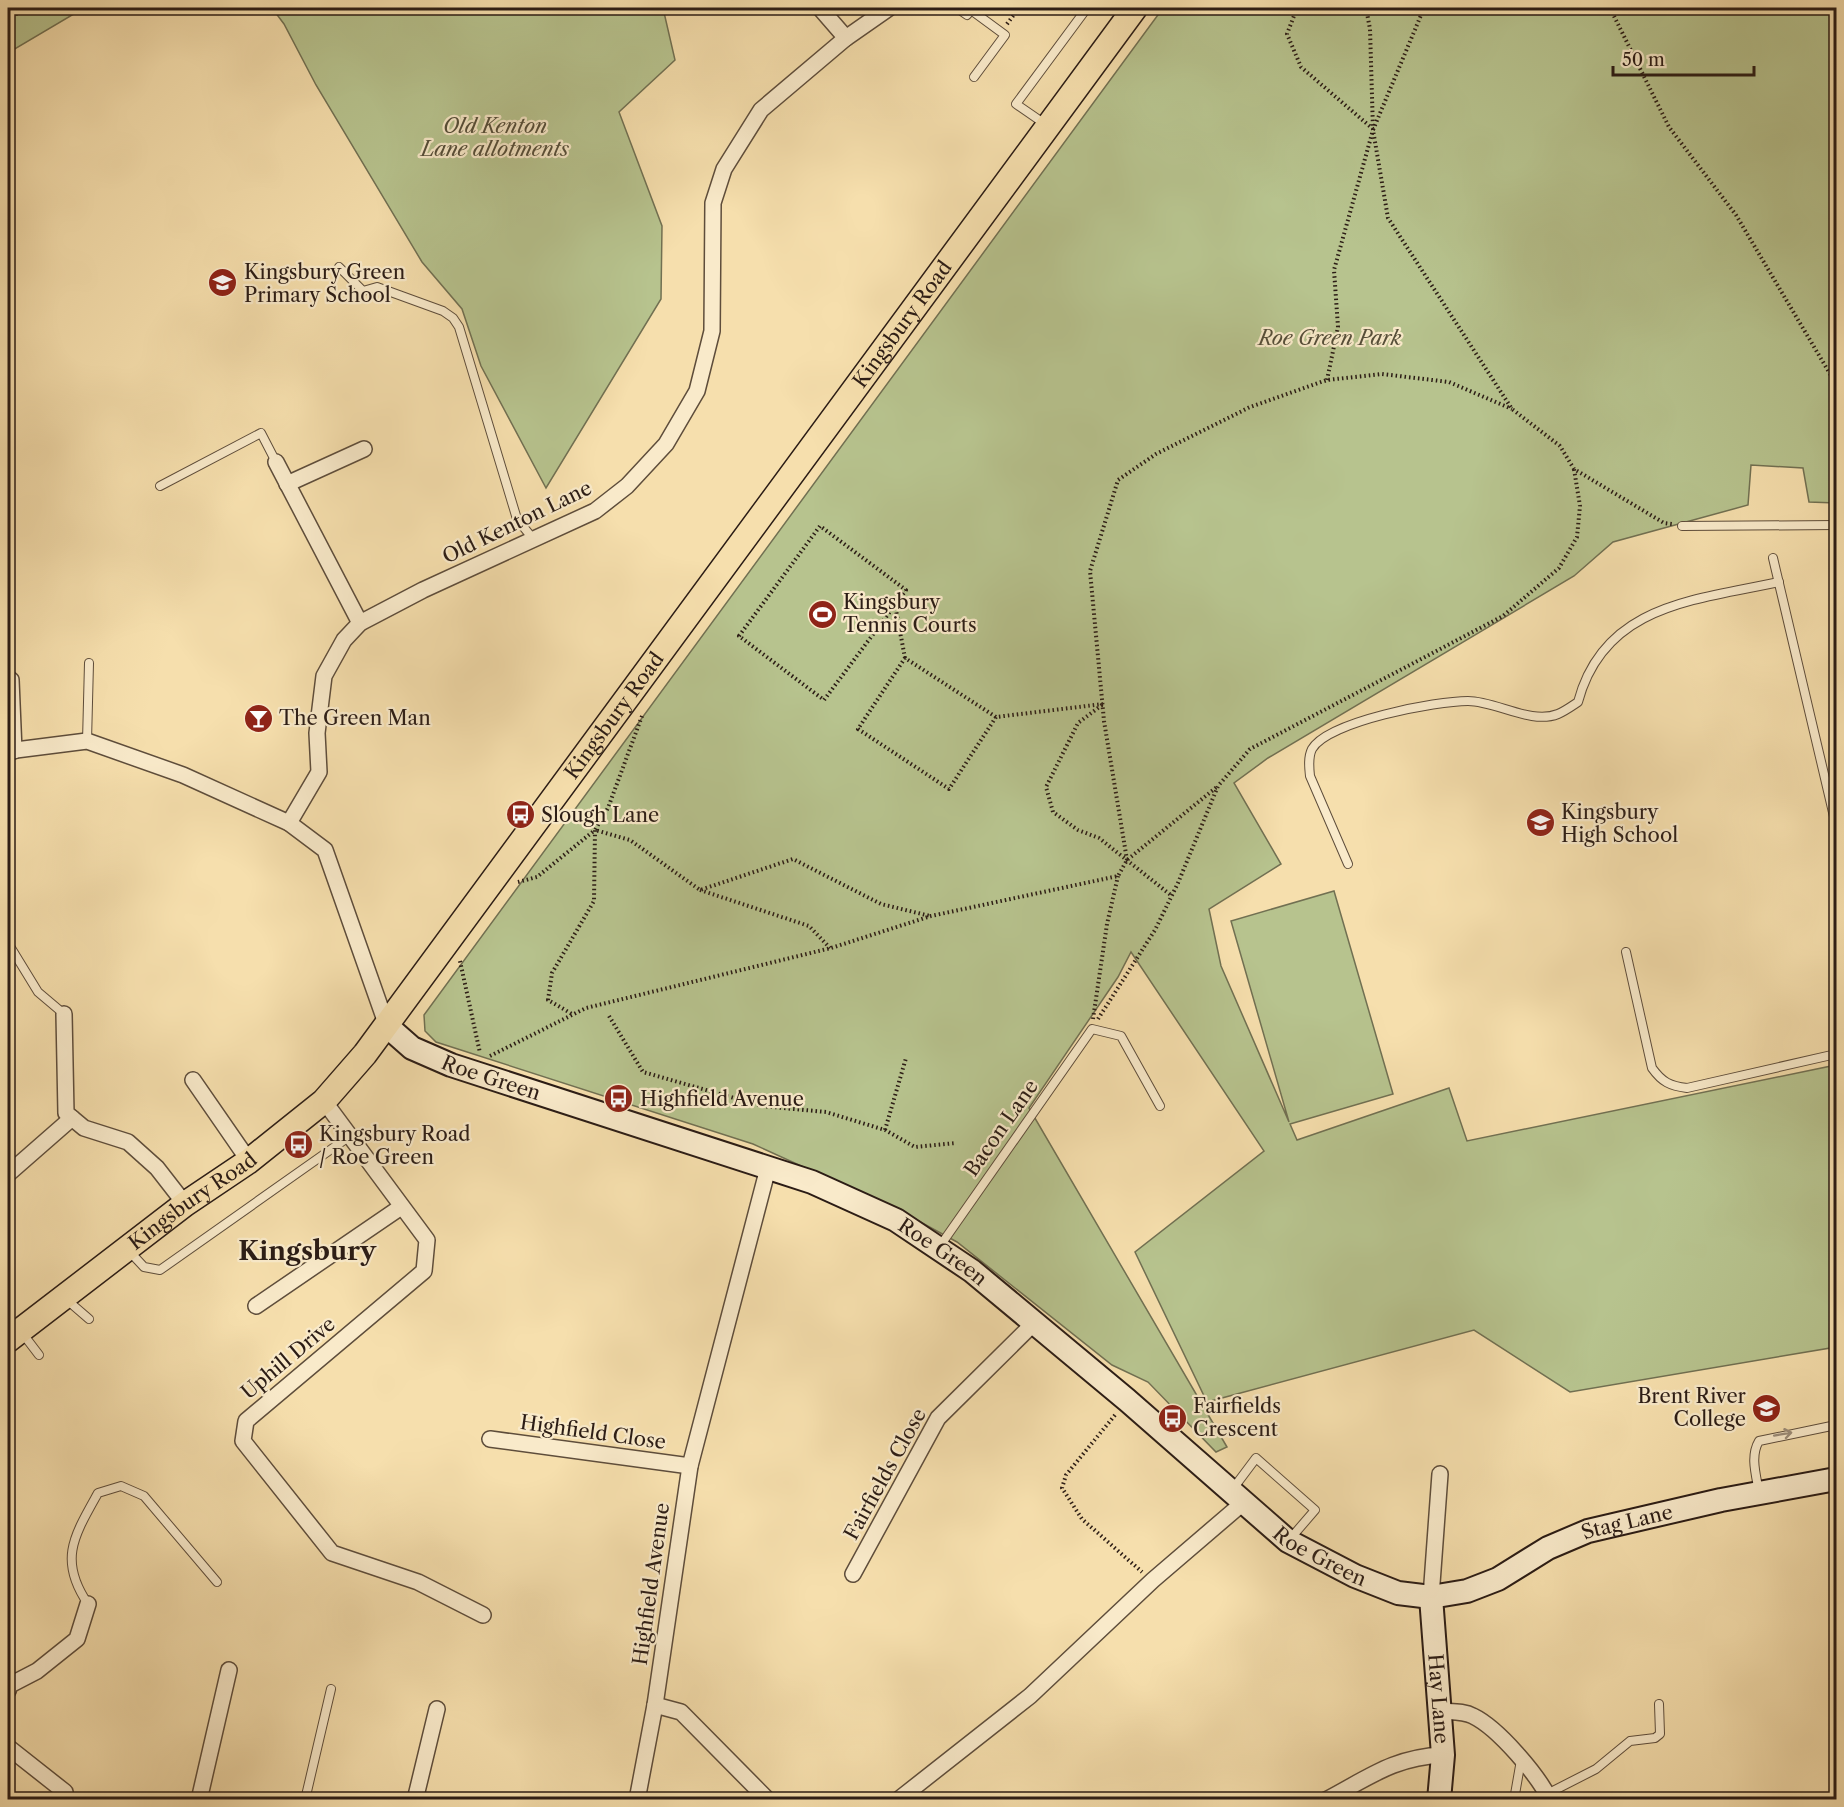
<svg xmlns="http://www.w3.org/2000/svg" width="1844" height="1807" viewBox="0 0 1844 1807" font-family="'Libre Caslon Text',serif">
<rect width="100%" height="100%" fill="#f6dfad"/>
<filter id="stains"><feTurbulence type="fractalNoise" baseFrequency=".00333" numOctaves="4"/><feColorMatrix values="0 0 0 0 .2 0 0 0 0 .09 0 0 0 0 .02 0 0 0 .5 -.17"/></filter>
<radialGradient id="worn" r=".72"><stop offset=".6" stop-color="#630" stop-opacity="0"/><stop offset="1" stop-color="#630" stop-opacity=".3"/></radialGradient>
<!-- green -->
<g fill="#b7c38e" stroke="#717052" stroke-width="1.5">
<path d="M 8,8 L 84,8 L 8,53 Z"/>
<path d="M 272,8 L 663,8 L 675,60 L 619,112 L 662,226 L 661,299 L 546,488 L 481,366 L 462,309 L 422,262 L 316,85 L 284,24 Z"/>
<path d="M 1163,8 L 1836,8 L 1836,503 L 1809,502 L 1803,468 L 1751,465 L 1748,505 L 1613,542 L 1574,576 L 1268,758 L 1234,783 L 1281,864 L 1209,909 L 1221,966 L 1289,1122 L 1231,921 L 1334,891 L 1393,1094 L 1290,1124 L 1297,1140 L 1449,1088 L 1467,1141 L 1836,1065 L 1836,1347 L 1570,1392 L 1474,1330 L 1207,1402 L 1135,1252 L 1264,1151 L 1131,952 L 1118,977 L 1029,1108 L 1227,1447 L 1216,1452 L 1148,1382 L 1112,1365 L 957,1242 L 902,1212 L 753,1144 L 436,1042 L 425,1031 L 424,1015 Z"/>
</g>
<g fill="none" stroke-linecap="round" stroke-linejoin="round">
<defs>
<g id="lane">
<path d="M 957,8 L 967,15 L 973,8"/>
<path d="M 971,10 L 1005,35 L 974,77"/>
<path d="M 1045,124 L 1016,104 L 1087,8"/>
<path d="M 339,267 L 363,291 L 377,287 L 443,311 L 453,318 L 459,327 L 517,519 L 534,540"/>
<path d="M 160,486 L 261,433 L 276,462"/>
<path d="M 1682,526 L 1836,525"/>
<path d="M 1773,558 L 1836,825"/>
<path d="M 87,741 L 89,663"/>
<path d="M 1348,864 L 1310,776 C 1309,767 1308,757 1312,749 C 1328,721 1437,701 1468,701 C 1496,701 1531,725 1558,714 C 1565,711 1572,706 1578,702 C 1604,604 1696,600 1779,582"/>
<path d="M 8,943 L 38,992 L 64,1014"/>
<path d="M 1626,952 L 1652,1068 C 1662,1082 1670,1086 1687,1088 L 1836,1054"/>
<path d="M 940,1246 L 1092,1029 L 1121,1036 L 1160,1106"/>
<path d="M 130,1252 L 144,1267 L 160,1270 L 350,1136"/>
<path d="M 67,1300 L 89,1319"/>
<path d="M 23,1334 L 39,1355"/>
<path d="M 1232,1490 L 1256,1458 L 1315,1510 L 1290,1539"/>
<path d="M 1759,1492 C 1756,1475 1750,1456 1759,1441 L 1836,1425"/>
<path d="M 88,1604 C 58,1560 74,1536 98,1493 L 121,1486 L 144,1496 L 217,1582"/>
<path d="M 1547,1794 L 1596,1769 L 1630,1741 L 1655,1738 L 1660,1734 L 1659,1704"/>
<path d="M 305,1800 L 331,1689"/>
<path d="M 1514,1800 L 1521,1760"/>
</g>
<g id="street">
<path d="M 820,8 L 846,38"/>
<path d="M 276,462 L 360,623"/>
<path d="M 287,484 L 364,449"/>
<path d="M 8,678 L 11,680 L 14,751"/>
<path d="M 8,751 L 87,741 L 183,775 L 289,823 L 325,850 L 387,1026"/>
<path d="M 289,823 L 319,772 L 317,733 L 324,676 L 344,640 L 360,623 L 423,590 L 595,511 L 627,486 L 666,444 L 697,391 L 712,331 L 713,203 L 724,169 L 761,110 L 846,38 L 889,8"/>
<path d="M 64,1014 L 66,1113 L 84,1128 L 128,1142 L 157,1168 L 185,1204"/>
<path d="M 193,1080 L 249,1161"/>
<path d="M 324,1101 L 427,1240 L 424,1271 L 246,1421 L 243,1441 L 332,1553 L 418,1582 L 483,1615"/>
<path d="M 8,1174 L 72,1118"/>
<path d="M 256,1306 L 401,1207"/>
<path d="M 490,1439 L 690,1466"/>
<path d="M 853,1574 L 938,1418 L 1034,1323"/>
<path d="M 1431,1597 L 1440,1474"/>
<path d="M 8,1691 L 10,1685 L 37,1671 L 77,1639 L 88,1604"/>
<path d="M 655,1705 L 681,1712 L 768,1800"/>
<path d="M 1440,1711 C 1451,1712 1464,1711 1473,1716 C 1498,1728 1538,1775 1550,1800"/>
<path d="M 8,1747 L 65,1792"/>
<path d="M 199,1800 L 229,1670"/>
<path d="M 415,1800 L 437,1709"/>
<path d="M 637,1800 L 655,1705 L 690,1466 L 768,1168"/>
<path d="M 898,1800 L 1030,1696 L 1153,1580 L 1244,1502"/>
<path d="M 1326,1800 C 1368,1778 1394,1757 1443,1755"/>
</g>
<g id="secondary">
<path id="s1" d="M 387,1026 L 412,1048 L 451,1065 L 812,1182 L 896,1220 L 972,1271 L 1127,1400 L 1288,1541 L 1355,1576 L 1398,1593 L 1431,1597 L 1467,1591 L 1498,1579 L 1548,1548 L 1588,1531 L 1721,1500 L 1836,1479"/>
<path id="s2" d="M 1431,1597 L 1443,1755 L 1439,1800"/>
</g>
<g id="primary">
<path id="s3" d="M 8,1340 L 185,1204 L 249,1161 L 324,1101 L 365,1054 L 1135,8"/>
</g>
</defs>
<!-- lane casing -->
<use href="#lane" stroke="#5e4d3b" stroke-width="10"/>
<!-- street casing -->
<use href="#street" stroke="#5e4d3b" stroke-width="18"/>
<!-- secondary casing -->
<use href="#secondary" stroke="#2b1c15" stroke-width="26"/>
<!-- primary casing -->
<use href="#primary" stroke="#2b1c15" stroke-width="27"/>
<!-- path -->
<g stroke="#2b1c15" stroke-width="4" stroke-dasharray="1.5 3" stroke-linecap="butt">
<path d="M 1297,8 L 1287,34 L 1301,67 L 1373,129"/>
<path d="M 1424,8 L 1373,130 L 1388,218 L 1512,409 L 1560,446 L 1574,469 L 1664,523 L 1672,524"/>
<path d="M 1610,8 L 1669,127 L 1736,215 L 1836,384"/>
<path d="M 8,19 L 26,8"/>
<path d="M 1007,24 L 1019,8"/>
<path d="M 1327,380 L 1338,327 L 1334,270 L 1373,130 L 1370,29 L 1366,8"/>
<path d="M 895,605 L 824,700 L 739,636 L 820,526 L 906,590 L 895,605 L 905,658"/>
<path d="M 8,644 L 13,664"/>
<path d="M 1102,705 L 1078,723 L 1046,787 L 1053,812 L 1078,830 L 1099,838 L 1172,896"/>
<path d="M 642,716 L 608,808 L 595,830 L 630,840 L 700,890 L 793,859 L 881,904 L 930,916"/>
<path d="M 996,717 L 949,789 L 858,729 L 905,658 L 996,717 L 1103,704"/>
<path d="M 1127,860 L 1104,721 L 1090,571 L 1118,480 L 1156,454 L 1250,407 L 1327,380 L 1382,374 L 1449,382 L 1512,409"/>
<path d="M 518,882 L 537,877 L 595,830 L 594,901 L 552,973 L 548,1000 L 572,1014"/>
<path d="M 700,890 L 809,926 L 830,948"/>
<path d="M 460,961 L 480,1053"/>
<path d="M 609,1016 L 643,1072 L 762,1106 L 826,1112 L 885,1130 L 915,1147 L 956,1143"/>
<path d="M 1093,1019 L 1107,924 L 1118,876"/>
<path d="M 1098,1019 L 1155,930 L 1178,883 L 1218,786 L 1250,749 L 1503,616 L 1559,568 L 1577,537 L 1580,506 L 1574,469"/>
<path d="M 490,1056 L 586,1008 L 831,948 L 931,916 L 1118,876 L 1127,860 L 1218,786"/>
<path d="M 885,1130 L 906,1058"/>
<path d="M 1115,1415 L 1066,1475 L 1062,1488 L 1082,1519 L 1142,1572"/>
</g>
<!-- lane -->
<use href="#lane" stroke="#f9eaca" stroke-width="8"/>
<!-- street -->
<use href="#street" stroke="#f9eaca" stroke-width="15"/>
<!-- secondary -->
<use href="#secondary" stroke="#f9eaca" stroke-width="22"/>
<!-- primary -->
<use href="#primary" stroke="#f6dfad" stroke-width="24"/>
</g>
<!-- one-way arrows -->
<defs><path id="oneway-shaft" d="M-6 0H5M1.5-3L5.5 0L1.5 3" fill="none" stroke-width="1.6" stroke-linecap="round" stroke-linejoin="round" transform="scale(1.5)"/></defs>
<use stroke="#9c8d79" href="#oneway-shaft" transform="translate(1783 1434) rotate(-10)"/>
<!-- icons -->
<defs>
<symbol id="school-disc" viewBox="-11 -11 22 22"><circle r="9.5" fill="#8f2418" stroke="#f9eaca"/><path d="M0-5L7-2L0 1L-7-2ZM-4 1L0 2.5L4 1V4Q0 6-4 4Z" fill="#fff"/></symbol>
<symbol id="stadium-disc" viewBox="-11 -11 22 22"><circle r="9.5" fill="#8f2418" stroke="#f9eaca"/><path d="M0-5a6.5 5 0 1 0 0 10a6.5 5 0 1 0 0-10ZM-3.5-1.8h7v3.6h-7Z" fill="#fff"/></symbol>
<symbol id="bar-disc" viewBox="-11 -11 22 22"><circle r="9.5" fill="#8f2418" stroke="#f9eaca"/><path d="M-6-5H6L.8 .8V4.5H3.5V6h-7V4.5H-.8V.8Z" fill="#fff"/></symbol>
<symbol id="bus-disc" viewBox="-11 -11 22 22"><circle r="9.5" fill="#8f2418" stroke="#f9eaca"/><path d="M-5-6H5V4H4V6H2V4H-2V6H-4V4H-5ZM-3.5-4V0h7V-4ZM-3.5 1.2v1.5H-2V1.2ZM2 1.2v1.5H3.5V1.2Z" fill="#fff"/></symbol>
</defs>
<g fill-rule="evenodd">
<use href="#school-disc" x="206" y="266" width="33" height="33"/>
<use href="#stadium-disc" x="806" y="598" width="33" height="33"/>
<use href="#bar-disc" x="242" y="702" width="33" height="33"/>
<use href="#bus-disc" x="504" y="798" width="33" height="33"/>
<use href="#school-disc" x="1524" y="806" width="33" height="33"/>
<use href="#bus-disc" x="602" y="1082" width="33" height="33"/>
<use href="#bus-disc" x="282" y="1128" width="33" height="33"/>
<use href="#school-disc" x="1750" y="1392" width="33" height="33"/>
<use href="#bus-disc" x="1156" y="1402" width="33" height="33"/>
</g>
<g text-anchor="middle" stroke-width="4.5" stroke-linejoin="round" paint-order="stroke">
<!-- park labels -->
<g font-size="20" font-style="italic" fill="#554e39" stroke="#f9eaca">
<text x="495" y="133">Old Kenton<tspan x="495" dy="23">Lane allotments</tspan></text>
<text x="1330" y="345">Roe Green Park</text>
</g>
<!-- poi labels -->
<g font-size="20" fill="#2b1c15" stroke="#f9eaca" text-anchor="start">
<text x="244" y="279">Kingsbury Green<tspan x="244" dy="23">Primary School</tspan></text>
<text x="843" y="609">Kingsbury<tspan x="843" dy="23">Tennis Courts</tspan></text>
<text x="279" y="725">The Green Man</text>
<text x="1561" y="819">Kingsbury<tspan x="1561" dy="23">High School</tspan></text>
<text x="541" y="822">Slough Lane</text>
<text x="640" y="1106">Highfield Avenue</text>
<text x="319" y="1141">Kingsbury Road<tspan x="319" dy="23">/ Roe Green</tspan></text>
<text x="1746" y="1403" text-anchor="end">Brent River<tspan x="1746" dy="23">College</tspan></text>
<text x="1193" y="1413">Fairfields<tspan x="1193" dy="23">Crescent</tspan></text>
</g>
<!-- street labels -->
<g font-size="20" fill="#2b1c15" stroke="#f9eaca">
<text dy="7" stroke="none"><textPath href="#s3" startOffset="1365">Kingsbury Road</textPath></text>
<text transform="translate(517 522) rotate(-26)" y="7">Old Kenton Lane</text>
<text dy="7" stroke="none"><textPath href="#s3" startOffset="879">Kingsbury Road</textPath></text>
<text dy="7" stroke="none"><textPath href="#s1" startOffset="118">Roe Green</textPath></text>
<text transform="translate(1001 1128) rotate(-55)" y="7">Bacon Lane</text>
<text dy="7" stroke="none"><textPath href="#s3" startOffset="231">Kingsbury Road</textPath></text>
<text dy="7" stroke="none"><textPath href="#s1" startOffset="604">Roe Green</textPath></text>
<text transform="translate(288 1358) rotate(-40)" y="7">Uphill Drive</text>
<text transform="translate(593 1432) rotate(8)" y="7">Highfield Close</text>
<text transform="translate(885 1474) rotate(-61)" y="7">Fairfields Close</text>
<text dy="7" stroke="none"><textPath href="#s1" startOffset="1422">Stag Lane</textPath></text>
<text dy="7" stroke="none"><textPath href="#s1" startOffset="1090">Roe Green</textPath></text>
<text transform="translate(651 1584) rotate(-82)" y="7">Highfield Avenue</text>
<text dy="7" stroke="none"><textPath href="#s2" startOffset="102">Hay Lane</textPath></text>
</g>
<!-- district labels -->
<g font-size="26" font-weight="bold" fill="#2b1c15" stroke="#f9eaca">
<text x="307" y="1260">Kingsbury</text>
</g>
</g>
<!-- margin -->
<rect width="1844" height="1807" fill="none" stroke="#f6dfad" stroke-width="30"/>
<rect x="9" y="9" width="1826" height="1789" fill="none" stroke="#2b1c15" stroke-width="3"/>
<rect x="15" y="15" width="1814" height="1777" fill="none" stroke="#2b1c15" stroke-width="1.5"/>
<!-- scale -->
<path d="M1613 66v9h141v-9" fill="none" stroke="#2b1c15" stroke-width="3"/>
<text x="1622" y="66" font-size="18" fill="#2b1c15" stroke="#f9eaca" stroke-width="4.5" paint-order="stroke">50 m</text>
<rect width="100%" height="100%" filter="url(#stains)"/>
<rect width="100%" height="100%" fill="url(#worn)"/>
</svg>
